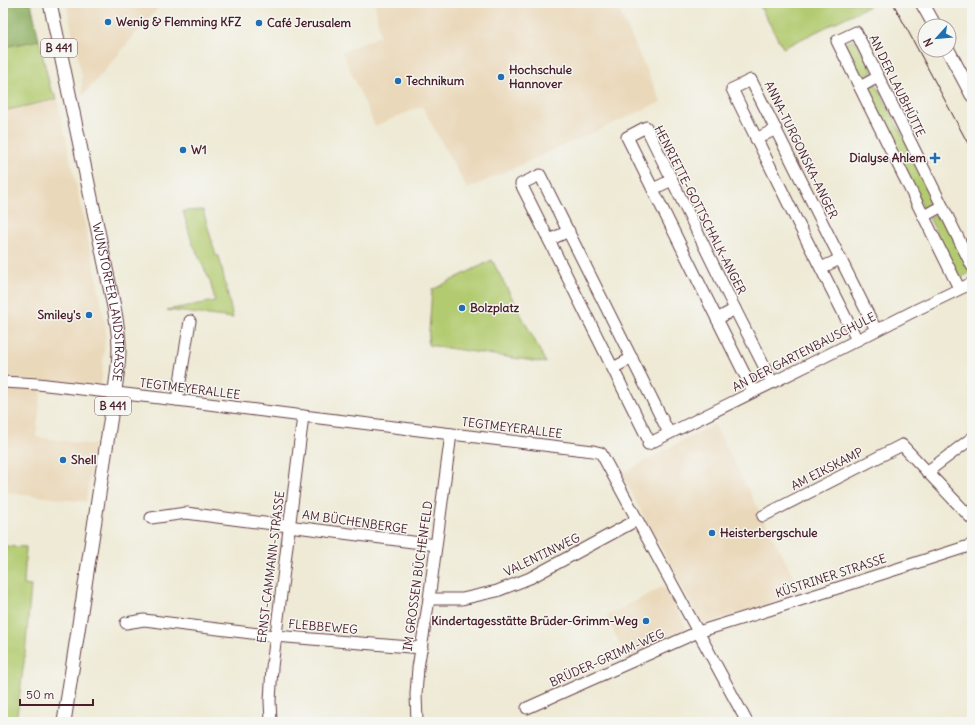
<svg xmlns="http://www.w3.org/2000/svg" width="975" height="725" viewBox="0 0 975 725" font-family="Delius,sans-serif">
<rect width="100%" height="100%" fill="#f6f6f2"/>
<filter id="ink" filterUnits="userSpaceOnUse"><feTurbulence type="fractalNoise" baseFrequency=".025" numOctaves="2"/><feDisplacementMap in="SourceGraphic" scale="8" xChannelSelector="R" yChannelSelector="G"/><feConvolveMatrix kernelMatrix="1 2 1 2 8 2 1 2 1" color-interpolation-filters="sRGB"/></filter>
<filter id="wash" filterUnits="userSpaceOnUse"><feTurbulence type="fractalNoise" baseFrequency=".012" numOctaves="4" result="noise"/><feDisplacementMap in="SourceGraphic" scale="16" xChannelSelector="R" yChannelSelector="G"/><feGaussianBlur stdDeviation="0.9" result="paint"/><feColorMatrix in="noise" values="0 0 0 0 0 0 0 0 0 0 0 0 0 0 0 0 0 1.4 0 .05"/><feComposite in="paint" operator="in"/></filter>
<g filter="url(#wash)">
<rect width="100%" height="100%" fill="#eeead5"/>
<!-- built -->
<g fill="#ead8ba">
<path d="M 66,3 L 162,3 L 82,97 L 82,76 Z"/>
<path d="M 375,3 L 616,3 L 661,102 L 467,189 L 422,106 L 375,126 L 342,52 L 380,36 Z"/>
<path d="M 57,99 L 97,279 L 106,328 L 101,385 L 3,379 L 3,111 Z"/>
<path d="M 3,382 L 42,385 L 36,437 L 94,445 L 86,502 L 3,492 Z"/>
<path d="M 714,424 L 802,593 L 709,623 L 705,623 L 700,620 L 621,474 Z"/>
<path d="M 664,586 L 686,626 L 686,629 L 682,633 L 627,660 L 607,616 Z"/>
</g>
<!-- green -->
<g fill="#b2cb70" stroke="#7e754e">
<path d="M 758,3 L 875,3 L 783,48 Z"/>
<path d="M 39,40 L 50,87 L 57,99 L 3,111 L 3,47 Z"/>
<path d="M 852,40 L 858,43 L 873,72 L 859,79 L 845,50 L 846,43 Z"/>
<path d="M 875,82 L 937,201 L 923,208 L 865,88 Z"/>
<path d="M 203,210 L 216,256 L 219,256 L 233,318 L 167,310 L 215,301 L 210,281 L 192,242 L 183,211 Z"/>
<path d="M 941,211 L 972,271 L 972,272 L 960,278 L 929,218 Z"/>
<path d="M 492,260 L 536,343 L 546,363 L 428,345 L 432,290 Z"/>
<path d="M 3,546 L 26,547 L 24,585 L 31,586 L 25,655 L 16,722 L 3,722 Z"/>
</g>
<!-- forest -->
<path fill="#8daf62" stroke="#6c6746" d="M 3,3 L 31,3 L 39,40 L 3,47 Z"/>
</g>
<g filter="url(#ink)">
<g fill="none" stroke-linecap="round" stroke-linejoin="round">
<defs>
<g id="minor">
<path d="M 860,87 L 878,77"/>
<path d="M 756,139 L 776,129"/>
<path d="M 653,189 L 672,180"/>
<path d="M 924,216 L 942,206"/>
<path d="M 549,240 L 569,231"/>
<path d="M 821,268 L 840,259"/>
<path d="M 959,288 L 837,41 L 856,32 L 972,266"/>
<path d="M 717,319 L 735,309"/>
<path d="M 857,340 L 796,219 L 732,89 L 751,80 L 876,330"/>
<path d="M 613,368 L 632,358"/>
<path d="M 3,382 L 38,384 L 177,400 L 303,416 L 593,451 L 601,453 L 747,722"/>
<path d="M 753,391 L 717,319 L 627,137 L 646,127 L 735,309 L 772,382"/>
<path d="M 177,400 L 190,321"/>
<path d="M 650,443 L 521,184 L 540,175 L 669,433"/>
<path d="M 648,444 L 814,362 L 918,309 L 972,283"/>
<path d="M 927,472 L 972,438"/>
<path d="M 763,516 L 902,445 L 972,519"/>
<path d="M 151,518 L 186,513 L 436,545"/>
<path d="M 429,599 L 462,599 L 497,591 L 530,578 L 637,520"/>
<path d="M 126,623 L 144,620 L 275,636 L 422,648"/>
<path d="M 527,708 L 698,632 L 772,609 L 972,545"/>
<path d="M 271,722 L 270,701 L 272,667 L 303,416"/>
<path d="M 417,722 L 416,694 L 418,668 L 429,599 L 451,434"/>
</g>
<g id="major">
<path id="s1" d="M 50,3 L 113,302 C 116,317 119,333 119,348 C 119,369 115,389 112,409 L 64,722"/>
<path d="M 922,3 L 935,26"/>
<path d="M 948,50 L 972,95"/>
</g>
</defs>
<!-- minor casing -->
<use href="#minor" stroke="#633d44" stroke-width="13"/>
<!-- major casing -->
<use href="#major" stroke="#633d44" stroke-width="15"/>
<!-- minor -->
<use href="#minor" stroke="#fff" stroke-width="11"/>
<!-- major -->
<use href="#major" stroke="#fff" stroke-width="13"/>
<!-- tram -->
<path stroke="#4a1f2b" stroke-width="1" d="M 893,3 L 972,151"/>
</g>
</g>
<!-- markers -->
<g fill="#1f6fb2" stroke="#f6f6f2" stroke-width="1.5">
<circle cx="108" cy="22" r="4"/>
<circle cx="259" cy="23" r="4"/>
<circle cx="501" cy="77" r="4"/>
<circle cx="398" cy="81" r="4"/>
<circle cx="183" cy="150" r="4"/>
<path d="M933 152h4v4h4v4h-4v4h-4v-4h-4v-4h4z"/>
<circle cx="462" cy="308" r="4"/>
<circle cx="89" cy="315" r="4"/>
<circle cx="63" cy="460" r="4"/>
<circle cx="712" cy="533" r="4"/>
<circle cx="646" cy="621" r="4"/>
</g>
<g text-anchor="middle" stroke-width="3" stroke-linejoin="round" paint-order="stroke">
<!-- shield labels -->
<g fill="#f6f6f2" stroke="#7e6067" stroke-width="1">
<rect x="41" y="39" width="36" height="18" rx="3"/>
<rect x="95" y="397" width="36" height="18" rx="3"/>
</g>
<g font-size="11" font-weight="bold" fill="#4a1f2b">
<text x="59" y="52">B 441</text>
<text x="113" y="410">B 441</text>
</g>
<!-- poi labels -->
<g font-size="12" font-weight="bold" fill="#4a1f2b" stroke="#f6f6f2" text-anchor="start">
<text x="116" y="26">Wenig &amp; Flemming KFZ</text>
<text x="267" y="27">Café Jerusalem</text>
<text x="509" y="74">Hochschule<tspan x="509" dy="14">Hannover</tspan></text>
<text x="406" y="85">Technikum</text>
<text x="191" y="154">W1</text>
<text x="926" y="162" text-anchor="end">Dialyse Ahlem</text>
<text x="470" y="312">Bolzplatz</text>
<text x="81" y="319" text-anchor="end">Smiley's</text>
<text x="71" y="464">Shell</text>
<text x="720" y="537">Heisterbergschule</text>
<text x="638" y="625" text-anchor="end">Kindertagesstätte Brüder-Grimm-Weg</text>
</g>
<!-- street labels -->
<g font-size="12" fill="#4a1f2b" stroke="#f6f6f2">
<text transform="translate(897 86) rotate(64)" y="4">AN DER LAUBHÜTTE</text>
<text transform="translate(801 150) rotate(64)" y="4">ANNA-TURGONSKA-ANGER</text>
<text transform="translate(700 210) rotate(63)" y="4">HENRIETTE-GOTTSCHALK-ANGER</text>
<text dy="4" stroke="none"><textPath href="#s1" startOffset="305">WUNSTORFER LANDSTRASSE</textPath></text>
<text transform="translate(804 352) rotate(-27)" y="4">AN DER GARTENBAUSCHULE</text>
<text transform="translate(190 389) rotate(7)" y="4">TEGTMEYERALLEE</text>
<text transform="translate(512 428) rotate(7)" y="4">TEGTMEYERALLEE</text>
<text transform="translate(827 469) rotate(-27)" y="4">AM EIKSKAMP</text>
<text transform="translate(355 522) rotate(8)" y="4">AM BÜCHENBERGE</text>
<text transform="translate(542 555) rotate(-26)" y="4">VALENTINWEG</text>
<text transform="translate(271 567) rotate(-83)" y="4">ERNST-CAMMANN-STRASSE</text>
<text transform="translate(418 576) rotate(-82)" y="4">IM GROSSEN BÜCHENFELD</text>
<text transform="translate(831 576) rotate(-18)" y="4">KÜSTRINER STRASSE</text>
<text transform="translate(323 627) rotate(5)" y="4">FLEBBEWEG</text>
<text transform="translate(607 658) rotate(-24)" y="4">BRÜDER-GRIMM-WEG</text>
</g>
</g>
<!-- margin -->
<rect width="975" height="725" fill="none" stroke="#f6f6f2" stroke-width="16"/>
<!-- north arrow -->
<g transform="translate(937 38) rotate(243)"><circle r="19" fill="#f6f6f2" stroke="#b1a0a2"/>
<path d="M0-3L7 15L0 10L-7 15Z" fill="#1f6fb2"/>
<text y="-6" font-size="11" font-weight="bold" text-anchor="middle" fill="#4a1f2b">N</text>
</g>
<!-- scale -->
<path d="M20 699v6h73v-6" fill="none" stroke="#4a1f2b" stroke-width="2"/>
<text x="26" y="699" font-size="12" fill="#4a1f2b" stroke="#f6f6f2" stroke-width="3" paint-order="stroke">50 m</text>
</svg>
